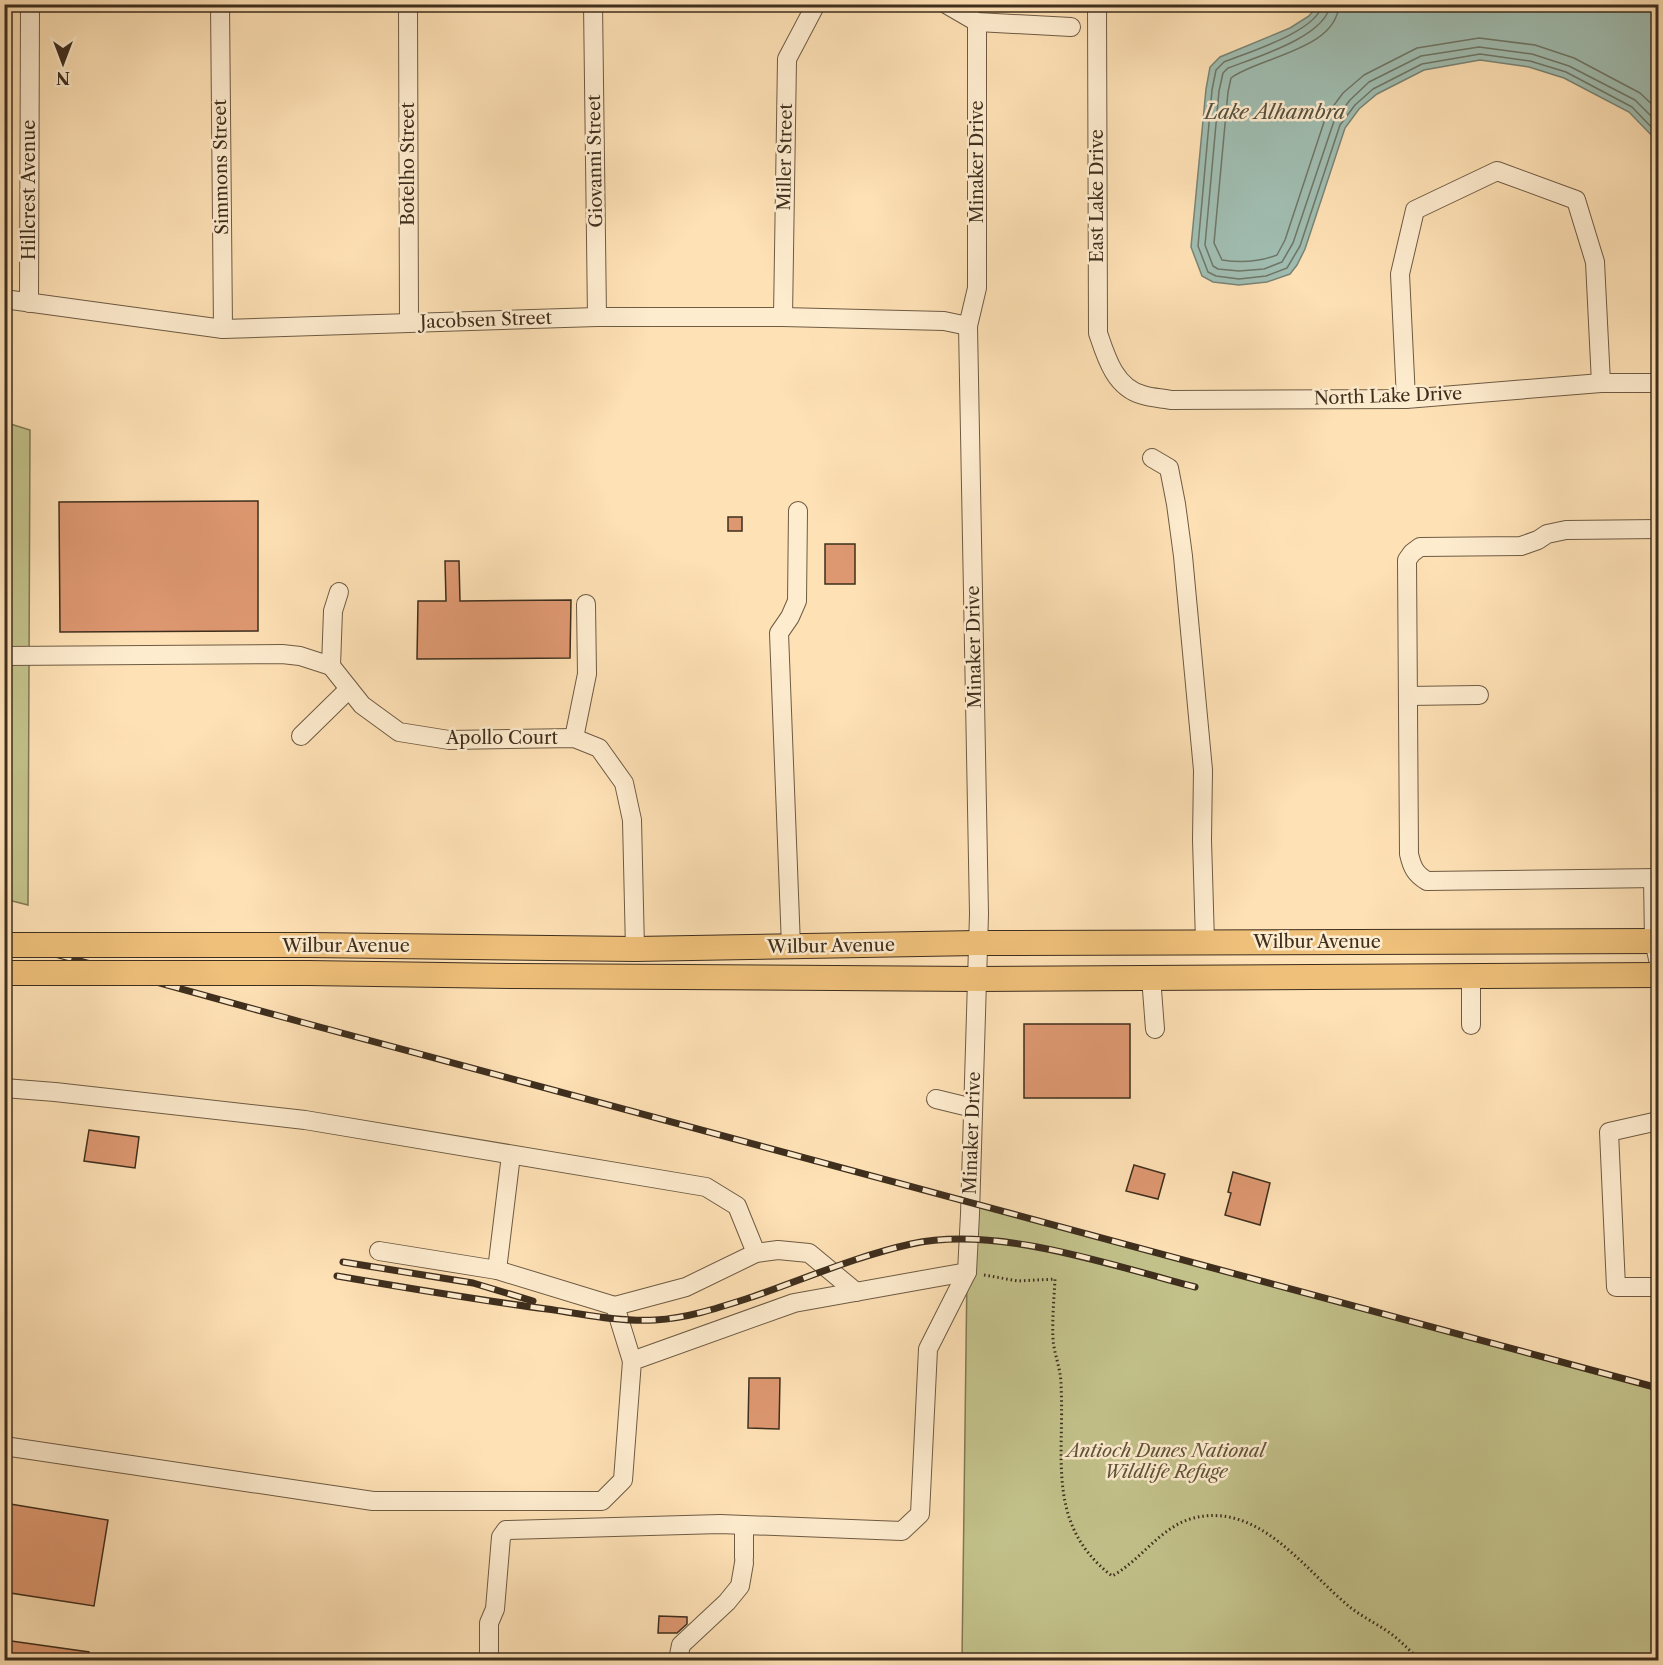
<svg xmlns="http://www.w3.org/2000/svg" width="1663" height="1665" viewBox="0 0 1663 1665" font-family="'Libre Caslon Text',serif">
<rect width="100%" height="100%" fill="#fee1b5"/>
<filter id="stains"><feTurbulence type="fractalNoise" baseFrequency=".00333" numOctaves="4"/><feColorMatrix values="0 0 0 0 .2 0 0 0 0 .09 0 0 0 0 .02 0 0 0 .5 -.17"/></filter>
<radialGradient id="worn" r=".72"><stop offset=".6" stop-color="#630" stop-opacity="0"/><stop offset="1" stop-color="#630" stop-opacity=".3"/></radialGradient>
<!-- green -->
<g fill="#c3c28b" stroke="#807854" stroke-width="1.5">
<path d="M 4,422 L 30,430 L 28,905 L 4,899 Z"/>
<path d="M 971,1203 L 1658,1388 L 1658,1660 L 962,1660 L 967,1272 Z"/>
</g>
<!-- water -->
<path fill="#a0bdb1" stroke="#798476" stroke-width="1.5" d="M 1318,5 L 1658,5 L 1658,142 L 1629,112 L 1564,78 L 1529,67 L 1480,60 L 1424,70 L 1377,94 L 1359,109 L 1345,128 L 1305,249 L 1297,265 L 1290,274 L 1267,282 L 1239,285 L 1213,282 L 1202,276 L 1191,247 L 1206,89 L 1210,67 L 1220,57 L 1290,28 L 1309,16 Z"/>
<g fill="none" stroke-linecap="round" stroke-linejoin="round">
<!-- shore -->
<g stroke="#6f7667" stroke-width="1.5">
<path d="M 1322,4 C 1319,31 1246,53 1224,62 L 1216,70 L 1212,90 L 1198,246 L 1208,272 L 1216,276 L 1239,279 L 1266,276 L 1287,268 L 1300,246 L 1340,125 L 1355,105 L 1373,89 L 1422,64 L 1480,54 L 1530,61 L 1566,72 L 1632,107 L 1658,134"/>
<path d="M 1330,4 C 1328,36 1254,58 1228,68 L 1223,73 L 1219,91 L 1205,245 L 1213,266 L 1218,269 L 1239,271 L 1264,269 L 1282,262 L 1293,243 L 1334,121 L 1350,100 L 1369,82 L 1421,56 L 1479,47 L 1532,54 L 1569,66 L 1635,100 L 1658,123"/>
<path d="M 1339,4 C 1337,50 1259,57 1231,78 L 1228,92 L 1214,243 L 1222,260 C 1241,263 1259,262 1277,255 L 1285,240 L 1326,116 L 1343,93 L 1364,75 L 1417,48 L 1479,38 L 1535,45 L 1574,58 L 1640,93 L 1658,110"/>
</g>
</g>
<!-- building -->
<g fill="#de9871" stroke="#3e2e1d" stroke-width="1.5">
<path d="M 258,501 L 258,631 L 60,632 L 59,502 Z"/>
<rect x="728" y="517" width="14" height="14"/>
<rect x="825" y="544" width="30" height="40"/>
<path d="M 445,561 L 459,561 L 460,601 L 571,600 L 570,658 L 417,659 L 418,601 L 446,601 Z"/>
<rect x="1024" y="1024" width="106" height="74"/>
<path d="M 89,1130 L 139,1137 L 135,1168 L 84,1161 Z"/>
<path d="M 1134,1165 L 1165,1174 L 1158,1199 L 1126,1191 Z"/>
<path d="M 1233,1172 L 1270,1183 L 1260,1225 L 1225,1215 L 1231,1193 L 1228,1192 Z"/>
<path d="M 749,1378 L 780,1378 L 779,1429 L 748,1428 Z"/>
<path d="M 4,1503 L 108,1520 L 94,1606 L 4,1592 Z"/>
<path d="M 659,1616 L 687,1617 L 687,1624 L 677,1633 L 658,1633 Z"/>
<path d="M 4,1640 L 89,1652 L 88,1660 L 4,1660 Z"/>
</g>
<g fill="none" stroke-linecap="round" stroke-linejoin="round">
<defs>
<g id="minor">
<path d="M 220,4 L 223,329"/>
<path d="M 408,4 L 409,323"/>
<path d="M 593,4 L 597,317"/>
<path d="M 946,4 L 977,22 L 1071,27"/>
<path d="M 1097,4 L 1098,333 C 1106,357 1115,388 1143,395 C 1152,398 1162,398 1171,400 L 1406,399 L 1601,383 L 1658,383"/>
<path d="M 4,299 L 223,329 L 597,317 L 783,317 L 944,321 L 968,326"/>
<path d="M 29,303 L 30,4"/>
<path d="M 783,317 L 787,59 L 816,4"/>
<path d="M 1406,399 L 1400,274 L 1415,210 L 1497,171 L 1576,200 L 1595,262 L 1601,383"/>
<path d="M 1152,458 L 1169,468 L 1176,504 L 1183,556 L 1203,770 L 1202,840 L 1205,942"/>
<path d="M 1658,529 L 1566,530 L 1547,534 L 1538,540 L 1521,546 L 1420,547 L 1412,553 L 1407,560 L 1409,854 C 1412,867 1415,874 1427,881 L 1658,878"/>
<path d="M 4,656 L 282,654 L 300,656 L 331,666"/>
<path d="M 331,666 L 362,705 L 399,732 L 449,740 L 574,738 L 599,748 L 624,783 L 632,820 L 635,949"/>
<path d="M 331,666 L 333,611 L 339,592"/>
<path d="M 1408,696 L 1479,695"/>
<path d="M 301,736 L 349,689"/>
<path d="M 574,738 L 587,674 L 586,604"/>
<path d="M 1653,878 L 1654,941 L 1658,959"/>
<path d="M 791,946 L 779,633 L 790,617 L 797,601 L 798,511"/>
<path d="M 1471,976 L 1471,1025"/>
<path d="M 1151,977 L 1155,1029"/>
<path d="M 4,1088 L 55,1092 L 305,1120 L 706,1187 L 737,1206 L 756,1253"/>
<path d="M 936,1099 L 973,1108"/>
<path d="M 1658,1121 L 1609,1132 L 1616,1287 L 1658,1287"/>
<path d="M 511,1155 L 497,1270 L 615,1306 L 632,1361"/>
<path d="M 379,1251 L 497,1270"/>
<path d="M 615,1306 L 686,1287 L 756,1253 L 778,1250 L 809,1253 L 856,1292"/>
<path d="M 4,1446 L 373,1501 L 602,1501 L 623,1480 L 632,1361 L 794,1303 L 967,1272"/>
<path d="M 744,1525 L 744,1558"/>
<path d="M 489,1660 L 489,1623 L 495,1609 L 501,1537 L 506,1530 L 720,1524 L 902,1531 L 920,1514 L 928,1349 L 967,1272 L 970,1214 L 979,914 L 968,326 L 977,288 L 977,22"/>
<path d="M 678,1660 L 681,1645 L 727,1602 L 740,1586 L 744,1563"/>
</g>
<g id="major">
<path d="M 309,945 L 635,949 L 978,943 L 1658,941"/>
<path d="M 308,973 L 516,976 L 977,979 L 1658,975"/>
</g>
</defs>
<!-- minor casing -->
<use href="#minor" stroke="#6e5b43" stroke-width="20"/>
<!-- major casing -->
<use href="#major" stroke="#3e2e1d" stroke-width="26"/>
<!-- path -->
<path stroke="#3e2e1d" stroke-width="3" stroke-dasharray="1.5 3" stroke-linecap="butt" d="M 984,1275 L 1018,1281 L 1055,1279 C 1054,1299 1052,1320 1053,1339 C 1054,1354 1061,1369 1061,1385 C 1065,1458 1045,1524 1112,1576 C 1140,1561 1159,1529 1190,1519 C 1259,1499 1305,1571 1351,1608 C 1363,1617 1377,1624 1390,1633 C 1401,1641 1410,1651 1420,1660"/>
<!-- minor -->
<use href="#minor" stroke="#feeccf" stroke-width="18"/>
<!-- major -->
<use href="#major" stroke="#efc07a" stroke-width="24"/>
<defs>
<g id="rail">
<path d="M 4,940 L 301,1022 L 1658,1388"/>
<path d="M 343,1262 L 473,1283 L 533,1301"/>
<path d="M 337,1276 C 407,1288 477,1300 547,1309 C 582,1314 620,1322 655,1320 C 689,1318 721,1307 752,1297 C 804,1279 857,1256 911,1244 C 997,1225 1110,1265 1195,1287"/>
</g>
</defs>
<!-- rail casing -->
<use href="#rail" stroke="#3e2e1d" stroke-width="7"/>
<!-- rail -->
<use href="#rail" stroke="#feeccf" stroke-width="4.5" stroke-dasharray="14" stroke-linecap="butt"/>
<defs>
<g id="major-bridge">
<path d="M 4,945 L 309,945"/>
<path d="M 4,973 L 308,973"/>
</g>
</defs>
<!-- major-bridge casing -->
<use href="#major-bridge" stroke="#3e2e1d" stroke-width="26" stroke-linecap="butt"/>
<!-- major-bridge -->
<use href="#major-bridge" stroke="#efc07a" stroke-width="24"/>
</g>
<g text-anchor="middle" stroke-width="5" stroke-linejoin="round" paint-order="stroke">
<!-- street labels -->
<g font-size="18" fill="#3e2e1d" stroke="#feeccf">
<text transform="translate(785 157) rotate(-89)" y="6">Miller Street</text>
<text transform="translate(595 161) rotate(-91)" y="6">Giovanni Street</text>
<text transform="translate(977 162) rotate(-90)" y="6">Minaker Drive</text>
<text transform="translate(408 164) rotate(-90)" y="6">Botelho Street</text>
<text transform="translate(221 167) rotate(-91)" y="6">Simmons Street</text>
<text transform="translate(29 190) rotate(-90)" y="6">Hillcrest Avenue</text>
<text transform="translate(1097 196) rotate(-90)" y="6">East Lake Drive</text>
<text transform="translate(486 320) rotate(-2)" y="6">Jacobsen Street</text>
<text transform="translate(1388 396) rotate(-2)" y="6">North Lake Drive</text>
<text transform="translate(974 647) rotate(-91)" y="6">Minaker Drive</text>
<text x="502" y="744">Apollo Court</text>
<text x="1317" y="948">Wilbur Avenue</text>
<text x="346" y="952">Wilbur Avenue</text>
<text transform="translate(831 946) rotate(-1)" y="6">Wilbur Avenue</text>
<text transform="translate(972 1133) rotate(-88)" y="6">Minaker Drive</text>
</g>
<!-- park labels -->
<g font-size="18" font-style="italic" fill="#5f5338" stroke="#feeccf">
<text x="1166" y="1457">Antioch Dunes National<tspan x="1166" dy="21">Wildlife Refuge</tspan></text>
</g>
<!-- water labels -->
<g font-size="20" font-style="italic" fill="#565242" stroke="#feeccf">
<text x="1275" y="119">Lake Alhambra</text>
</g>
</g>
<!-- margin -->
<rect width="1663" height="1665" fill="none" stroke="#fee1b5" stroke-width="24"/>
<rect x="6" y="6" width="1651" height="1653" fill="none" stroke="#3e2e1d" stroke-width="3"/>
<rect x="12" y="12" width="1639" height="1641" fill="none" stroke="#3e2e1d" stroke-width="1.5"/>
<!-- north arrow -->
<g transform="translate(63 63) rotate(180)" stroke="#feeccf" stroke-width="4.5" paint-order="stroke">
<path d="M0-4.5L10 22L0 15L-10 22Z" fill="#3e2e1d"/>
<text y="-9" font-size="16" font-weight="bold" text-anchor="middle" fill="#3e2e1d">N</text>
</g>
<rect width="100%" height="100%" filter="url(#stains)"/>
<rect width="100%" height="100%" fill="url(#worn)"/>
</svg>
